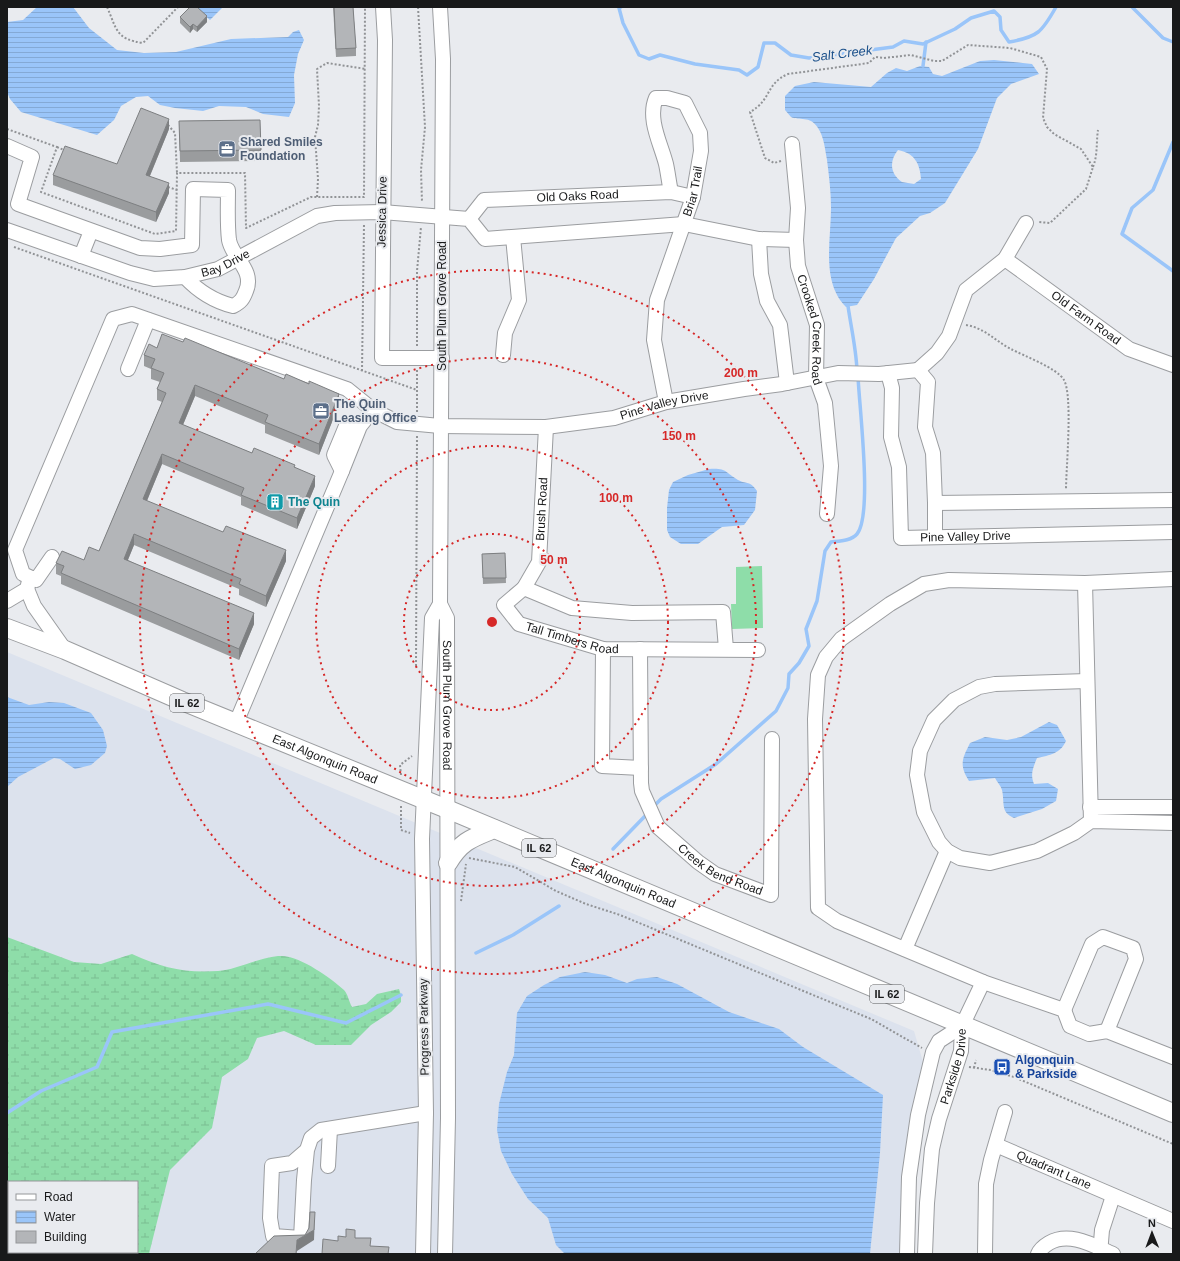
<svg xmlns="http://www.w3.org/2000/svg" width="1180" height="1261" viewBox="0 0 1180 1261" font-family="Arial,sans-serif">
<defs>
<pattern id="wetland-marsh" width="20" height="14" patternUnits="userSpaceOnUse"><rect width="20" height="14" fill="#8edda9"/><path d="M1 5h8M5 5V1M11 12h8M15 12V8" fill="none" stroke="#7abd91"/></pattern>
<pattern id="water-rules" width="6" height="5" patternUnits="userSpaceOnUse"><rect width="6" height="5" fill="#9ac5f9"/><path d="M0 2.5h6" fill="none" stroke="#84a9d5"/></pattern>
</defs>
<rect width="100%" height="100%" fill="#e9ebef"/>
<!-- built -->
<path fill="#dce2ed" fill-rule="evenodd" d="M 7,652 L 914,1031 L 923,1062 L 909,1152 L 907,1254 L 7,1254 ZM 9,1182 L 137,1182 L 137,1252 L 9,1252 Z"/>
<!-- wetland -->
<path fill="url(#wetland-marsh)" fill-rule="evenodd" d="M 7,937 L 74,962 L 101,964 L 132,954 C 163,968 183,973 218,971 C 237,970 264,955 283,956 C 301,957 331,978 344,990 C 348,994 349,1002 352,1007 L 366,1004 L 377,994 L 399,989 L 401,995 L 401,1002 L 391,1012 L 371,1025 L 351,1045 L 316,1045 L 284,1031 L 257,1038 L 248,1059 L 222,1077 L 212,1128 L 170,1170 L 149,1254 L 7,1254 ZM 9,1182 L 137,1182 L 137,1252 L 9,1252 Z"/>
<!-- pitch -->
<path fill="#8edda9" d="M 762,566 L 763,628 L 732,629 L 731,604 L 736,604 L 736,567 Z"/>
<!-- water -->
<g fill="url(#water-rules)" fill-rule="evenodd">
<path d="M 37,7 L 73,7 L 89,28 L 117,50 L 144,53 L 176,52 L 231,39 L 288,37 L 293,32 L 299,30 L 304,40 L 298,54 L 294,75 L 295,103 L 289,117 L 263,114 L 246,107 L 219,106 L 203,111 L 175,108 L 160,105 L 148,96 L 136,97 L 121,106 L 114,120 L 97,135 L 21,112 L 10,99 L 7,92 L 7,22 L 23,20 Z"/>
<path d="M 195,7 L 223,7 L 210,20 Z"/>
<path d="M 994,60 L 1032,64 L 1039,74 L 1011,84 L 997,98 L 978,149 L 945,203 L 930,213 L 920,216 L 896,238 L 874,279 L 857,305 L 846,307 C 821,282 831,240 831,208 C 831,192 829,176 827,160 C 825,149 824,137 818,128 C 810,115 799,121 791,117 C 789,115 787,112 785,110 L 785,96 L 795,86 L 814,82 L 871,87 L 887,73 L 896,68 L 907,71 L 920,66 L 929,67 L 933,74 L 942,76 L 980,61 ZM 898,150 C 914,153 920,163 921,179 L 914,184 L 902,182 C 890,174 889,161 898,150 Z"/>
<path d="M 709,469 C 728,468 724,472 738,480 C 748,485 749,480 757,491 L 755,510 L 744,525 L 722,527 L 698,544 L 681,544 L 670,537 L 667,530 L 667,508 L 669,490 L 673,482 L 688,475 Z"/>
<path d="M 7,697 L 29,705 L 49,702 L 64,703 L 91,713 L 103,730 L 107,746 L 105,753 L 91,765 L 75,769 L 60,759 L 54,758 L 18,777 L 7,787 Z"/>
<path d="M 1049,722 L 1057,725 L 1066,741 C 1060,754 1050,755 1037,758 C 1033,768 1030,774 1034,784 L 1048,783 L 1058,789 L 1056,801 L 1042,809 L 1014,818 C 1000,812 1005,803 1002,790 C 1001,786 997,782 995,778 L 969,781 C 959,765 962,759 970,743 L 985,737 L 1007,740 L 1021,737 Z"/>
<path d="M 585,972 L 605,975 L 627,983 L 637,979 L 657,977 L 677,984 L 729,1012 L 779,1029 L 803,1047 L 883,1095 L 880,1153 L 870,1254 L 565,1254 L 556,1245 L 548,1218 L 528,1199 L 512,1174 L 501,1151 L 497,1130 L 499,1104 L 507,1072 L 514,1055 L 517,1013 L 527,996 L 544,985 L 560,977 Z"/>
</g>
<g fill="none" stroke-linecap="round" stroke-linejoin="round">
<!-- stream -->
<g stroke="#9ac5f9" stroke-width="3.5">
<path d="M 621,7 L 619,8 L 623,23 L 639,55 L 649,59 L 660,55 L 695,64 L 739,70 L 747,75 L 758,67 L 764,43 L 775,43 L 791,55 L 809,58 L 893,47 L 904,41 L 923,44 L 955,29 L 971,18 L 994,11 L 1000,17 L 1001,30 L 1009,42 C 1038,37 1042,32 1056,7"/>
<path d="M 1132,7 L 1163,38 L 1173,42"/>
<path d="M 923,66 L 926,42"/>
<path d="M 1173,142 L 1153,190 L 1132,208 L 1122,234 L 1173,271"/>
<path d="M 848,306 C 851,327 856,348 857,370"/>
<path d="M 652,808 L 661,799 L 716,764 L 776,711 L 788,688 L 789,674 L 799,663 L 809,646 L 806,629 L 817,601 L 825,551 L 831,542 C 839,541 851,541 857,534 C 873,515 859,405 858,376"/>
<path d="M 613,849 L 648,813"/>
<path d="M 476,953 L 513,935 L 559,906"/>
<path d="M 7,1113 L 41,1091 L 97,1067 L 112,1032 L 268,1004 L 346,1023 L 401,995"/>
</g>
<defs>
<g id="minor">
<path d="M 383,7 L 385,40 L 382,358 L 442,358"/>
<path id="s1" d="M 440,7 L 443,59 L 440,604 L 447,618 L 448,1118 L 445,1254"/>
<path id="s2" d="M 792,144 L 798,208 L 796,240 L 798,266 L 817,325 L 816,378 L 825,403 L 831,466 L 827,514"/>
<path d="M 7,146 L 32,157 L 18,204 L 140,248 L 160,249 L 192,245 L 193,189 L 228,190 C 228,206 227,223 229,240 C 232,258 255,270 246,291 C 243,299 241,302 233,306 C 213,301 199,292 185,277"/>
<path id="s3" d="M 469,219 L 484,200 L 671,192 L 693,197"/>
<path id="s4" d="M 7,230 L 130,273 L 154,279 L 185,277 L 218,269 L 317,216 L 335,213 L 382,212 L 469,219 L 485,239 L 684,224 L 759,239 L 796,240"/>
<path d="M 759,239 L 761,274 L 767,301 L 780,325 L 787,383"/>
<path d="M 81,256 L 91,231"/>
<path id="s5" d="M 1005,259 L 1129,349 L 1173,365"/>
<path d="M 503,355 L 505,333 L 519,300 L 513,237"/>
<path d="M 128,369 L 148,320"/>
<path d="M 918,370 L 928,382 L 925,427 L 933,453 L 935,503 L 1173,500"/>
<path d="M 918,370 L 937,353 L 949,336 L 966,290 L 1005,259 L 1026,223"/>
<path id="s6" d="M 888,373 L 892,388 L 891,437 L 899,467 L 901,538 L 1173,532"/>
<path id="s7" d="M 666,402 L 654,340 L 657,300 L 693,197 L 701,151 L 700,133 L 685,103 L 667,98 L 656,98 C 647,119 661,144 666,164 C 668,173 669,183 671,192"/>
<path d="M 360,426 L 353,423 L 346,426 L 334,455 L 342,471 L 360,426 L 373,410"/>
<path d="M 935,537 L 935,503"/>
<path id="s8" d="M 52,557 L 36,580 L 23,574 L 15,550 L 113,319 L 132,314 L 347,389 L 373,410 L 397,422 L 440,426 L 546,427 L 614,418 L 666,402 L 744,389 L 782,384 L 838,373 L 879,374 L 918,370"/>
<path d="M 1173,579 L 1085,583 L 949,580 L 924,584 L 890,604 L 841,639 L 826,657 L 818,675 L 815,719 L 818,908 L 837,921 L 983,982 L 1064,1010 L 1070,1026 L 1089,1034 L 1107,1031 L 1173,1057"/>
<path d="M 1085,583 L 1091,821"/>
<path id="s9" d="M 524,588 L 539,562 L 546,427"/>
<path d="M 27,589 L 34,606 L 65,650"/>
<path d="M 7,601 L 27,589 L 29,581"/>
<path d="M 603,649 L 602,766 L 641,768"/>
<path id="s10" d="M 640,649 L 641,783 L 642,791 L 658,827 L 698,862 L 715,874 L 771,895 L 772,739"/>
<path id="s11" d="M 726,649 L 723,612 L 632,613 L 572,608 L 524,588 L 504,605 L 519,624 L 603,649 L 758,650"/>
<path d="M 1087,681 L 995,684 L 979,687 L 954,700 L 934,720 L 920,751 L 917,775 L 924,812 L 939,842 L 947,851 L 960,858 L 990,863 L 1037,851 L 1074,833 L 1091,821 L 1173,823"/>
<path d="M 236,723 L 342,471"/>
<path d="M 1090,807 L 1173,807"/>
<path d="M 905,949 L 947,851"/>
<path d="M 1064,1010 L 1092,944 L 1103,937 L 1133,948 L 1136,959 L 1107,1031"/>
<path id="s12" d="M 996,1145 L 1173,1221"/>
<path d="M 307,1150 L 304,1180 L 301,1238 L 273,1236 L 270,1218 L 272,1166 L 292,1163 L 307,1150 L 311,1138 L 321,1130 L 426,1113"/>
<path d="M 328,1166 L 330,1129"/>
<path d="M 423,1254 L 426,1113 L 422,839 L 432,618 L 440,604"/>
<path d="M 907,1254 L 909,1177 L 918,1115 L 933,1052 L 939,1041 L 962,1026"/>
<path id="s13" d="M 925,1254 L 927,1203 L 932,1149 L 939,1119 L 961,1051 L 962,1026 L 983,982"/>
<path d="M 985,1254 L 986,1184 L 991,1160 L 1005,1112"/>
<path d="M 1038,1254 C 1040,1249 1044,1246 1049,1243 C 1070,1231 1094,1246 1113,1254"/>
<path d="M 1100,1254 L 1102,1230 L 1113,1196"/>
</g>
<g id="major">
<path id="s14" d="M 7,628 L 65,650 L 182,701 L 447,809 L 1173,1113"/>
<path d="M 448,863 C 461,841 472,838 494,829"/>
</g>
</defs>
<!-- minor casing -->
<use href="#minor" stroke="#9b9da0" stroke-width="16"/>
<!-- major casing -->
<use href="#major" stroke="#9b9da0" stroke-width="20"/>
<!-- path -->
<g stroke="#919396" stroke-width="2" stroke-dasharray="2 2" stroke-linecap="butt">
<path d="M 107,7 C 117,29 115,39 143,43 L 178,7"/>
<path d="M 418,7 L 425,127 L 421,170 L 422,202"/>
<path d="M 168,125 L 175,133 L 177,173"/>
<path d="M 7,129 L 57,147 L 41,192 L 155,234 L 176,231 L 177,173 L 245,173 L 246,228 L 311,197 L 364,197 L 365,7"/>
<path d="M 57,147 L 66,151"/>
<path d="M 781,161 L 774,163 L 765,158 L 750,112 C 772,100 765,84 788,74 L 869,63 L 875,57 L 884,58 L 911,55 L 934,61 L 942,61 L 968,45 L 1010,48 L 1041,57 L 1047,69 L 1043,118 L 1047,127 L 1054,134 L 1081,149 L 1093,167 L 1086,189 L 1050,223 L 1038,222"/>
<path d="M 1093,167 C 1098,154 1096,143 1098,130"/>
<path d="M 168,187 L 177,190"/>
<path d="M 317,197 L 318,179 L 315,137 L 318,125 L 319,106 L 317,69 L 327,63 L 366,69"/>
<path d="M 14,247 L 417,390"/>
<path d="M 966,325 C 985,328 995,341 1011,349 C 1024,356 1057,368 1064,380 C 1073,396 1066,469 1066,490"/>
<path d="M 417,346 L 417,271 L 421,227"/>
<path d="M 362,371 L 364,224"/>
<path d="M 417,412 L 417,370"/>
<path d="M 416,666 L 417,436"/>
<path d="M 401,775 L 400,765 L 412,756"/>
<path d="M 401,806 L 401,830 L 410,833"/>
<path d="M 469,858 L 515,867 L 556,891 L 586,904 L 620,915 L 871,1019 L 922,1048"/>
<path d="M 461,901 L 466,864"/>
<path d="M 969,1067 L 991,1070 L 1014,1077 L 1173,1144"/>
<path d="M 974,1068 L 976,1060"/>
</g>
<!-- minor -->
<use href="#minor" stroke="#fff" stroke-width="14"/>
<!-- major -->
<use href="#major" stroke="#fff" stroke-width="18"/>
</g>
<!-- wall -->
<g fill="#9a9c9e">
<path d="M 333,7 L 353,7 L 356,48 L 356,56 L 336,57 Z"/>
<path d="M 180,17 L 207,22 L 197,32 L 193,29 L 190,33 L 180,23 Z"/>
<path d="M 260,120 L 261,161 L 180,162 L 179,121 Z"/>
<path d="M 169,129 L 150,176 L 169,193 L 156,222 L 53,185 L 53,175 L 117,164 Z"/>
<path d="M 183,342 L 339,404 L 319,455 L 265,433 L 265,425 L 195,396 L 183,425 L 252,453 L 295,467 L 315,486 L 297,529 L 241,505 L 241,497 L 162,464 L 147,501 L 286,561 L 266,607 L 239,595 L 239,589 L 134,545 L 128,560 L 254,624 L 239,660 L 61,584 L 61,576 L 56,574 L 56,563 L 84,560 L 99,551 L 162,402 L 157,400 L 157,389 L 160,382 L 151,379 L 151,369 L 144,366 L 144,355 L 157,348 Z"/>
<path d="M 505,553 L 506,583 L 483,584 L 482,554 Z"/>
</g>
<!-- shaded-wall -->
<g fill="#7d7f81">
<path d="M 207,16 L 207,22 L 197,32 L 197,27 Z"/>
<path d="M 193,24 L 193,29 L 190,33 L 190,27 Z"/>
<path d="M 169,119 L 169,129 L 146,185 L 146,175 Z"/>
<path d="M 169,183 L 169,193 L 156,222 L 156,212 Z"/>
<path d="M 195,385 L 195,396 L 179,434 L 179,423 Z"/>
<path d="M 339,394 L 339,404 L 319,455 L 319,444 Z"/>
<path d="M 162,454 L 162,464 L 143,510 L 143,499 Z"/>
<path d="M 315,476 L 315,486 L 297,529 L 297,518 Z"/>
<path d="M 134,534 L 134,545 L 124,569 L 124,559 Z"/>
<path d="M 286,550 L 286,561 L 266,607 L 266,596 Z"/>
<path d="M 254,613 L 254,624 L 239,660 L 239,649 Z"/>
<path d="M 315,1212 L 314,1240 L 297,1251 L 296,1254 L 297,1240 L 314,1230 Z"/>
</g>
<!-- building -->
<g fill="#b3b5b8" stroke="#7d7f81">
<path d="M 190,7 L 197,7 L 207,16 L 197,27 L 193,24 L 190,27 L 180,17 Z"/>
<path d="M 334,7 L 353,7 L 356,48 L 336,49 Z"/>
<path d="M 141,108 L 169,119 L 146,175 L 169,183 L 156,212 L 53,175 L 65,146 L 117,164 Z"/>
<path d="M 260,120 L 261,150 L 180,151 L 179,121 Z"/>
<path d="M 162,334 L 183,342 L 185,338 L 284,379 L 286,374 L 309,384 L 309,381 L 339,394 L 319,444 L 265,422 L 268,415 L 195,385 L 179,423 L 252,453 L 254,448 L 295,465 L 294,467 L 315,476 L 297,518 L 241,495 L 244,488 L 162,454 L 143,499 L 223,532 L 226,526 L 286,550 L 266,596 L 239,584 L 241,579 L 134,534 L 124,559 L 254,613 L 239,649 L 61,573 L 64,566 L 56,563 L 62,551 L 84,560 L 89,547 L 99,551 L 166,393 L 157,389 L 164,373 L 151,368 L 155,359 L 144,355 L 149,344 L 157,348 Z"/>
<path d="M 505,553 L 506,578 L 483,578 L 482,554 Z"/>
<path d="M 310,1212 L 315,1212 L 314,1230 L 297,1240 L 296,1254 L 255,1254 L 274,1236 L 305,1235 L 309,1228 Z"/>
<path d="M 346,1229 L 355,1230 L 355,1238 L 371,1238 L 370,1246 L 389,1247 L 388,1254 L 322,1254 L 323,1239 L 338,1241 L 338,1236 L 346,1237 Z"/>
</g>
<!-- distance rings -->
<g fill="none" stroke="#d62828" stroke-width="2" stroke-dasharray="2 4">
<circle cx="492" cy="622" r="88"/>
<circle cx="492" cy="622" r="176"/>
<circle cx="492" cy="622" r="264"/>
<circle cx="492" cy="622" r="352"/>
</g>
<!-- icons -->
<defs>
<symbol id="office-square" viewBox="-11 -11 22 22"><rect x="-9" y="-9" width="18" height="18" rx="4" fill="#5c6f8a" stroke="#e9ebef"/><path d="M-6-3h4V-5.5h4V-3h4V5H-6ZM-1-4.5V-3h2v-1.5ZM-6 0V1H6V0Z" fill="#fff"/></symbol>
<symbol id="building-square" viewBox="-11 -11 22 22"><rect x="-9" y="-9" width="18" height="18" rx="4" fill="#0f9aa8" stroke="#e9ebef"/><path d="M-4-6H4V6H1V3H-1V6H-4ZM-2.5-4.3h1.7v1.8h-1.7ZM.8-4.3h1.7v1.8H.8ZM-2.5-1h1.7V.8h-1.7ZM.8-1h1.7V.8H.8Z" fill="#fff"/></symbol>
<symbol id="bus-square" viewBox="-11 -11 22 22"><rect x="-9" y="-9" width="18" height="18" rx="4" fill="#1a4fb4" stroke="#e9ebef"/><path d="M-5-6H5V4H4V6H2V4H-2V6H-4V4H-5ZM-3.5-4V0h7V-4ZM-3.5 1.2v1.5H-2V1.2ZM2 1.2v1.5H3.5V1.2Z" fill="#fff"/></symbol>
</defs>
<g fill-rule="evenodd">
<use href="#office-square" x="217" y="139" width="20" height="20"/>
<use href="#office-square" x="311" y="401" width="20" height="20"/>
<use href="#building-square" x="265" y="492" width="20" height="20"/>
<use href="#bus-square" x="992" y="1057" width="20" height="20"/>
</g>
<g text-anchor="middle" stroke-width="4" stroke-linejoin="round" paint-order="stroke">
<!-- shield labels -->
<g fill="#e9ebef" stroke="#57585a" stroke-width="1">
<rect x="170" y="694" width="34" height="18" rx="3"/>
<rect x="522" y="839" width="34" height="18" rx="3"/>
<rect x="870" y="985" width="34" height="18" rx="3"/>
</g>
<g font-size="11" font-weight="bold" fill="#18191a">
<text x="187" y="707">IL 62</text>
<text x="539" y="852">IL 62</text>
<text x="887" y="998">IL 62</text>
</g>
<!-- service labels -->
<g font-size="12" font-weight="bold" fill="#4e5e75" stroke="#e9ebef" text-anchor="start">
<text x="240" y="146">Shared Smiles<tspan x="240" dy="14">Foundation</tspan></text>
<text x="334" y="408">The Quin<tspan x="334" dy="14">Leasing Office</tspan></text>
</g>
<!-- street labels -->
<g font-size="12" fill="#18191a" stroke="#e9ebef">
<text dy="4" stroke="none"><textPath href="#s7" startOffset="218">Briar Trail</textPath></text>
<text dy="4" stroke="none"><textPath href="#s3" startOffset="118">Old Oaks Road</textPath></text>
<text transform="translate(382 212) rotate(-89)" y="4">Jessica Drive</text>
<text dy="4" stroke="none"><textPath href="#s4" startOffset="229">Bay Drive</textPath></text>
<text transform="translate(442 306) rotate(-90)" y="4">South Plum Grove Road</text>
<text dy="4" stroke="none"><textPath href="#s5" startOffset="100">Old Farm Road</textPath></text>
<text dy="4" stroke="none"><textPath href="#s2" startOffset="188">Crooked Creek Road</textPath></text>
<text dy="4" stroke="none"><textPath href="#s8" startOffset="896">Pine Valley Drive</textPath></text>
<text dy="4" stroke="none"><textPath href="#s9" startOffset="83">Brush Road</textPath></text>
<text dy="4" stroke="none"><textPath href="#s6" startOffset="231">Pine Valley Drive</textPath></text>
<text dy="4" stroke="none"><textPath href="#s11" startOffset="346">Tall Timbers Road</textPath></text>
<text dy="4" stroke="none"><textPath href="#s1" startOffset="700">South Plum Grove Road</textPath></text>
<text dy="4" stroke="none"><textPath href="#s14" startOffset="344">East Algonquin Road</textPath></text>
<text dy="4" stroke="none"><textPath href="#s10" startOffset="258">Creek Bend Road</textPath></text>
<text dy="4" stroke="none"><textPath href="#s14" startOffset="667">East Algonquin Road</textPath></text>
<text transform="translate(424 1027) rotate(-91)" y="4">Progress Parkway</text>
<text dy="4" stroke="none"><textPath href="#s13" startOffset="191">Parkside Drive</textPath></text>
<text dy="4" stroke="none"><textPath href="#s12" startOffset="63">Quadrant Lane</textPath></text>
</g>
<!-- culture labels -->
<g font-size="12" font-weight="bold" fill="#0d838f" stroke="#e9ebef" text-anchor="start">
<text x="288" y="506">The Quin</text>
</g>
<!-- transit labels -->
<g font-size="12" font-weight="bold" fill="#164399" stroke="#e9ebef" text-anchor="start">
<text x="1015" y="1064">Algonquin<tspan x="1015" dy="14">&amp; Parkside</tspan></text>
</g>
<!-- water labels -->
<g font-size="13" font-style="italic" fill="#1c518b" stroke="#e9ebef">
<text transform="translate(842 53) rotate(-7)" y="5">Salt Creek</text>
</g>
</g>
<circle cx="492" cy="622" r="6" fill="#d62828" stroke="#e9ebef" stroke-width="2"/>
<g font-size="12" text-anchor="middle" font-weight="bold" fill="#d62828" stroke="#e9ebef" stroke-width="4" stroke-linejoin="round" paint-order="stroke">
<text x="741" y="377">200 m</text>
<text x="679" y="440">150 m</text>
<text x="616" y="502">100 m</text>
<text x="554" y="564">50 m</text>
</g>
<!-- border -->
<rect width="1180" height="1261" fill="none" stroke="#18191a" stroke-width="16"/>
<!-- legend -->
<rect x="8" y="1181" width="130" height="72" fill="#e9ebef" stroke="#95979a"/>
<rect x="16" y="1194" width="20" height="6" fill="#ffffff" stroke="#95979a"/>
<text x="44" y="1201" font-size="12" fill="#18191a">Road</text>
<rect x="16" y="1211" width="20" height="12" fill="url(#water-rules)" stroke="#95979a"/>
<text x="44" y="1221" font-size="12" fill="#18191a">Water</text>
<rect x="16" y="1231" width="20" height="12" fill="#b3b5b8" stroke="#95979a"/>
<text x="44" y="1241" font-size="12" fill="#18191a">Building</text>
<!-- north arrow -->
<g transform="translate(1152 1233) rotate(359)" stroke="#e9ebef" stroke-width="3" paint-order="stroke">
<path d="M0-3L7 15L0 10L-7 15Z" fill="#18191a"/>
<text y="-6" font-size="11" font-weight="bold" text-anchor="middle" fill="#18191a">N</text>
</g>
</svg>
